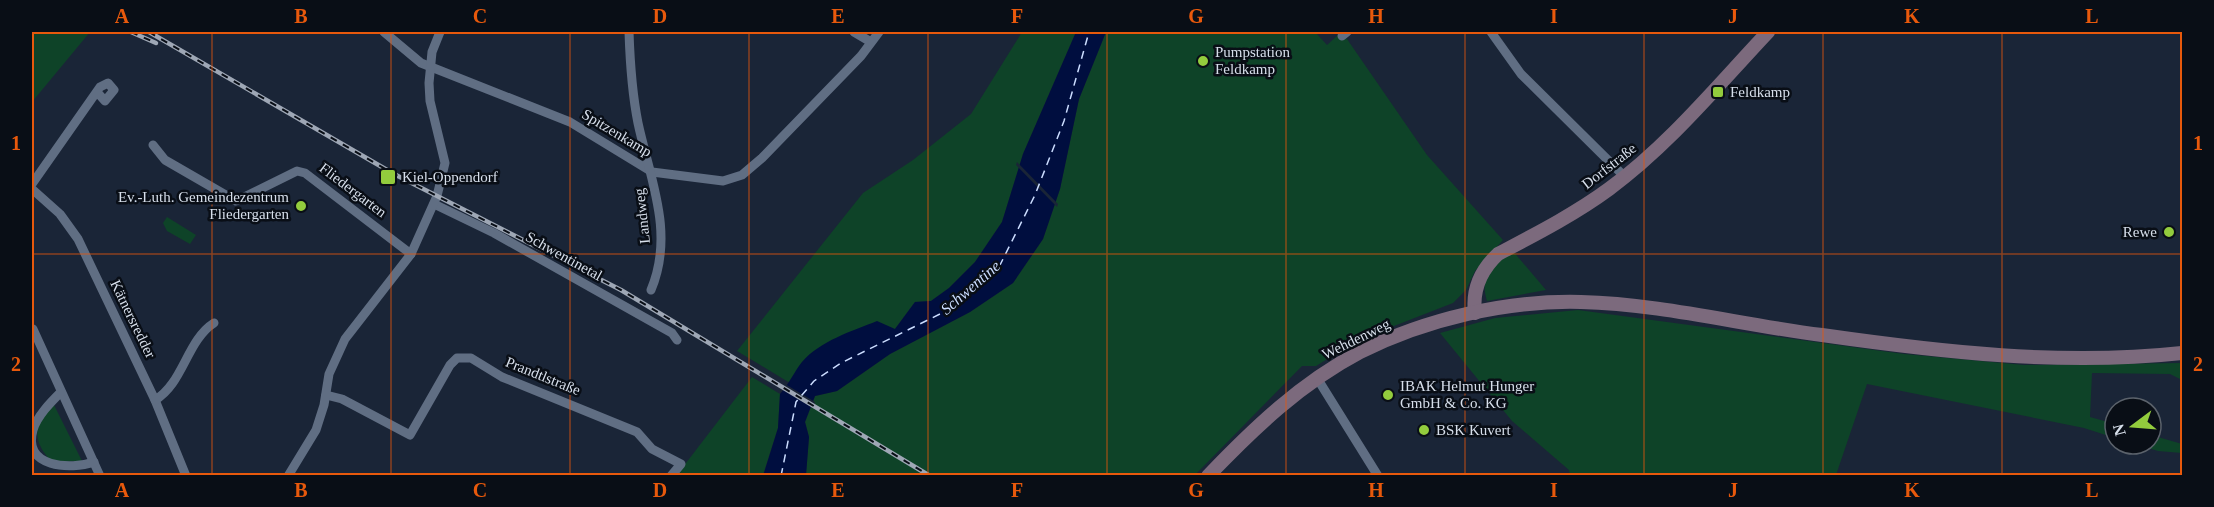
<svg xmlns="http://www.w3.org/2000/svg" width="2214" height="507" viewBox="0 0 2214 507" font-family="'Times New Roman',serif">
<rect width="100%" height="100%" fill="#1a2537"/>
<!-- green -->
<g fill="#0e4328">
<path d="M 32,32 L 90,32 L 32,102 Z"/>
<path d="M 1022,32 L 1076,32 L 1023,154 L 1002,222 L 975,262 L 949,288 L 931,301 L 915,302 L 895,329 L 802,362 L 790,383 L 737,351 L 863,193 L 913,160 L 971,114 Z"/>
<path d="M 1106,32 L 1315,32 L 1327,45 L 1338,35 L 1347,39 L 1427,155 L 1503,240 L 1475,271 L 1466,290 L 1453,303 L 1358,340 L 1316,366 L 1302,366 L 1195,475 L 806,475 L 809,437 L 805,422 L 815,396 L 837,391 L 890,354 L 970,312 L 1013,283 L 1043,239 L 1060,189 L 1079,99 Z"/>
<path d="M 167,217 L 196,235 L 190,244 L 167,231 L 163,223 Z"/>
<path d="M 1512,250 L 1546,290 L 1487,301 C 1479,275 1492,264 1512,250 Z"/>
<path d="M 1578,310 L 1904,354 L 2024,365 L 2182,363 L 2182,380 L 2170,374 L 2092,373 L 2090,417 L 2115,424 L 2115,438 L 2084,428 L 1867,384 L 1836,475 L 1570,475 L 1569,470 L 1512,421 L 1440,333 L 1495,318 Z"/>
<path d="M 752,377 L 780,394 L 778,428 L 763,475 L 676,476 Z"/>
<path d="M 54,405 L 82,461 L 52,462 C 33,443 31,423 54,405 Z"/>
<path d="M 2151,435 L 2182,444 L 2182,453 L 2158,451 L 2135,444 L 2151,444 Z"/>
</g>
<!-- water -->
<path fill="#000e3f" d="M 1076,32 L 1106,32 L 1079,99 L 1060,189 L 1043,239 L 1013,283 L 970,312 L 890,354 L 837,391 L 815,396 L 805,422 L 809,437 L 806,475 L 763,476 L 778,428 L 780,394 C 789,384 794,372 802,362 C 820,341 852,331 877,321 L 895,329 L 915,302 L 931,301 L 949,288 L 975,262 L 1002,222 L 1023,154 Z"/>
<!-- pier -->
<g fill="#1a2537">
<path d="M 1017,162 L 1058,204 L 1057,207 L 1016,165 Z"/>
<path d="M 785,384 L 815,402 L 813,408 L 781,388 Z"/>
</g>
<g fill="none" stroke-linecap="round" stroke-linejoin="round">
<!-- ferry -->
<path stroke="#cbddff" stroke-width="1.5" stroke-dasharray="8 6" stroke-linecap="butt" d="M 781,476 L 796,402 L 814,381 L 841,363 L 940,314 L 1000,265 L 1035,195 L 1064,121 L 1089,32"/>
<!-- street -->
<g stroke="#606e83" stroke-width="9">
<path d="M 384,32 L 421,63 L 570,122 L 652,172 L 723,181 L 742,175 L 762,158 L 861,56 L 879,32"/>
<path d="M 629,32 C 630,62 632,93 638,123 C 650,179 675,233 651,290"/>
<path d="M 854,32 L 871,42"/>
<path d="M 1491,32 L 1521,74 L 1625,177"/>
<path d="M 1342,36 L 1347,32"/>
<path d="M 153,145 L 165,160 L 236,201 L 297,171 L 305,173 L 411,254"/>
<path d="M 32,184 L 100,87 L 108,83 L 114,90 L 105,101 L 97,92"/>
<path d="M 32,189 L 60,214 L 78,239 L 155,400 L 186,476"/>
<path d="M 434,204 L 494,233 L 672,333 L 677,340"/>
<path d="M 33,329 L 100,476"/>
<path d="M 1317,378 L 1378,476"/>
<path d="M 61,392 C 51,402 37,416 33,430 C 22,468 71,470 94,462"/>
<path d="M 326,395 L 342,399 L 410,435 L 450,365 L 457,358 L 471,358 L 502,377 L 637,432 L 652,449 L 681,464 L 671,476"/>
<path d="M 155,400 C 183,384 187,340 214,323"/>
<path d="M 288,476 L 316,430 L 324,405 L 329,374 L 345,339 L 411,254 L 437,196 L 445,163 L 430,101 L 429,83 L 432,52 L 440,32"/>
</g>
<!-- secondary -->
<g stroke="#7c6a7d" stroke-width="14">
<path d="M 1475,313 C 1472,289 1481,270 1498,254 C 1536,234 1575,214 1609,189 C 1669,145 1718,85 1768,32"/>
<path d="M 1208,476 C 1254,428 1301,383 1360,352 C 1426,319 1507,300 1581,302 C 1661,304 1742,325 1822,335 C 1941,352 2062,366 2182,353"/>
</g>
<defs>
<g id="rail">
<path d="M 131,32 L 156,43"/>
<path d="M 149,32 L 394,174 L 621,290 L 930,476"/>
</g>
</defs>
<!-- rail casing -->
<use href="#rail" stroke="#9ea7b5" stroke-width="4.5"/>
<!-- rail -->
<use href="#rail" stroke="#090e16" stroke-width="2" stroke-dasharray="7" stroke-linecap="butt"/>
</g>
<!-- grid -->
<path fill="none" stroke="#e8590c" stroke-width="1.5" stroke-opacity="0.55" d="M 212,32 L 212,476M 391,32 L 391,476M 570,32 L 570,476M 749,32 L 749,476M 928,32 L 928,476M 1107,32 L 1107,476M 1286,32 L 1286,476M 1465,32 L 1465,476M 1644,32 L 1644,476M 1823,32 L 1823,476M 2002,32 L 2002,476M 32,254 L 2182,254"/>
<!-- markers -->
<g fill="#93cc3d" stroke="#090e16" stroke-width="2">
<circle cx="1203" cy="61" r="6"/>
<rect x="1712" y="86" width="12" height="12" rx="3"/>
<rect x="380" y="169" width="16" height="16" rx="3"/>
<circle cx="301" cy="206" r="6"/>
<circle cx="2169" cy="232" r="6"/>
<circle cx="1388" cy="395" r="6"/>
<circle cx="1424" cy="430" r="6"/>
</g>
<g text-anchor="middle" stroke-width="5" stroke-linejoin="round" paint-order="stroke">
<!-- poi labels -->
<g font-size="15" fill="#d7dfeb" stroke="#090e16" text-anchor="start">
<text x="1215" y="57">Pumpstation<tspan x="1215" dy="17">Feldkamp</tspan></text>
<text x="1730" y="97">Feldkamp</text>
<text x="402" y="182">Kiel-Oppendorf</text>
<text x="289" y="202" text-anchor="end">Ev.-Luth. Gemeindezentrum<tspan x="289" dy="17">Fliedergarten</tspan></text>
<text x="2157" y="237" text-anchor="end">Rewe</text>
<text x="1400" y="391">IBAK Helmut Hunger<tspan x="1400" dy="17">GmbH &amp; Co. KG</tspan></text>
<text x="1436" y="435">BSK Kuvert</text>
</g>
<!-- street labels -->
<g font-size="15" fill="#d7dfeb" stroke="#090e16">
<text transform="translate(617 133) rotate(31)" y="5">Spitzenkamp</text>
<text transform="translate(1609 166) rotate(-38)" y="5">Dorfstraße</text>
<text transform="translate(353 190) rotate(37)" y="5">Fliedergarten</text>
<text transform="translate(642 216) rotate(-96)" y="5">Landweg</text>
<text transform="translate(564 256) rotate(29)" y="5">Schwentinetal</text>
<text transform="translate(133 319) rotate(64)" y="5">Kätnersredder</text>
<text transform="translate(1356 339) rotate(-26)" y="5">Wehdenweg</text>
<text transform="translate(543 376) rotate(22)" y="5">Prandtlstraße</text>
</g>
<!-- water labels -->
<g font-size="16" font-style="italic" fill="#cbddff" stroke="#090e16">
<text transform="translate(970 287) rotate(-41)" y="6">Schwentine</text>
</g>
</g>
<!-- border -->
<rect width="2214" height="507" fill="none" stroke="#090e16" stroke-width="66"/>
<!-- north arrow -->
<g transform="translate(2133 426) rotate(254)"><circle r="28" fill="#090e16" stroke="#5b626b" stroke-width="1.5"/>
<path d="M0-4.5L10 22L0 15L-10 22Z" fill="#93cc3d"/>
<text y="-9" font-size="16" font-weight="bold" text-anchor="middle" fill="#d7dfeb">N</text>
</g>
<rect x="33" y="33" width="2148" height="441" fill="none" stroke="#e8590c" stroke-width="2"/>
<g font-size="20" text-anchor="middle" font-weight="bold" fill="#e8590c">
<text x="122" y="23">A</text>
<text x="301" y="23">B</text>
<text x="480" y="23">C</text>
<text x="660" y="23">D</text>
<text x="838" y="23">E</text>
<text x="1017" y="23">F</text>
<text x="1196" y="23">G</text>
<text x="1376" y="23">H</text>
<text x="1554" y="23">I</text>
<text x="1733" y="23">J</text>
<text x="1912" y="23">K</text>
<text x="2092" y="23">L</text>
<text x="16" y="150">1</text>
<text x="2198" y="150">1</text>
<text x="16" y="371">2</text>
<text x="2198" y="371">2</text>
<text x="122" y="497">A</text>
<text x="301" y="497">B</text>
<text x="480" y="497">C</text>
<text x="660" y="497">D</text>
<text x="838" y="497">E</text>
<text x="1017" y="497">F</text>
<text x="1196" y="497">G</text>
<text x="1376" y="497">H</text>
<text x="1554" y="497">I</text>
<text x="1733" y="497">J</text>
<text x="1912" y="497">K</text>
<text x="2092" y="497">L</text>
</g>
</svg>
